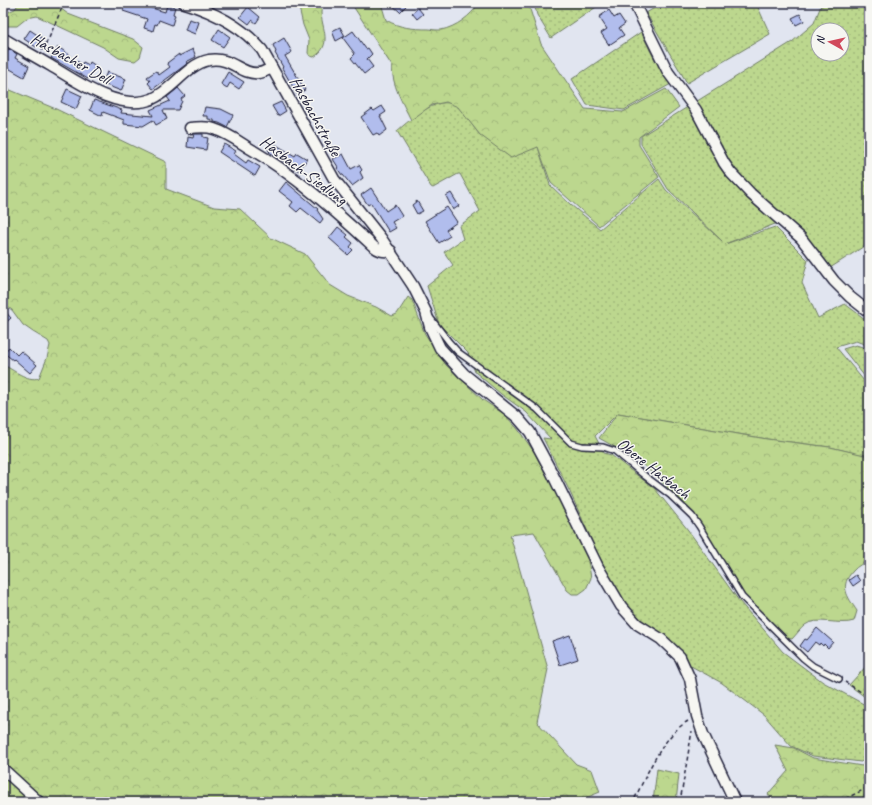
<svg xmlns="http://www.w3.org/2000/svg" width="872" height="805" viewBox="0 0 872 805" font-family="Caveat,sans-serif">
<defs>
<pattern id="grass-dots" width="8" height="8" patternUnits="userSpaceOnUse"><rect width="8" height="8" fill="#bcd78e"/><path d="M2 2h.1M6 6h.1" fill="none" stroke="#a1b87b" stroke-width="1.8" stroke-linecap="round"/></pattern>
<pattern id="forest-crowns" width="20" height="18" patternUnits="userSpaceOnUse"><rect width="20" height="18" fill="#bcd78e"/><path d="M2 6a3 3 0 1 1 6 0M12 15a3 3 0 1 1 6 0" fill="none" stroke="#a1b87b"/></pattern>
</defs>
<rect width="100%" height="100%" fill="#e1e5f0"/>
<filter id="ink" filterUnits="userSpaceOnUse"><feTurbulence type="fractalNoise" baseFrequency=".025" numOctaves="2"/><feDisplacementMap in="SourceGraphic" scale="8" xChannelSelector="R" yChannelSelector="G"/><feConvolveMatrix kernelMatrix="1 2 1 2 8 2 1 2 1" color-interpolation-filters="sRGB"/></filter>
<g filter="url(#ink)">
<!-- grass -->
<g fill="url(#grass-dots)" stroke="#6f7c64" fill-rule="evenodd">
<path d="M 534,3 L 602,3 L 551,38 L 537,15 Z"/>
<path d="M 663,3 L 756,3 L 770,34 L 687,83 L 646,13 Z"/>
<path d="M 822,3 L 869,3 L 869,246 L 866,245 L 830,268 L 785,220 L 725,244 L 775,227 L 808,260 L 802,283 L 818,318 L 845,304 L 869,322 L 869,346 L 856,341 L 836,347 L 869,387 L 869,440 L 867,440 L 867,456 L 830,447 L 767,439 L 618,413 L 595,436 L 604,453 L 611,455 L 655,489 L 688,530 L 739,601 L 783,652 L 823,682 L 869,707 L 869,754 L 861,762 L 813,756 L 791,746 L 764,715 L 722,683 L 691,666 L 621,600 L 596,550 L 570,492 L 543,438 L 551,439 L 526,412 L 501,394 L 475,372 L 468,353 L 439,324 L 427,286 L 453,265 L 444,252 L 463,239 L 459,226 L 480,211 L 460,174 L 458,174 L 433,188 L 431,187 L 397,131 C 411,119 442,91 459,108 C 467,116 473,127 480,135 L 538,147 L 550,185 L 571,205 L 600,229 L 659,179 L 666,190 L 722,241 L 668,189 L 641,144 L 641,136 L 792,42 L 814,23 ZM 818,30 L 842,30 L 842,54 L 818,54 Z"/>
<path d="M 641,32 L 655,60 L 671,84 L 624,110 L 587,105 L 572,79 Z"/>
<path d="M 856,345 L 869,349 L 869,382 L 843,349 Z"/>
</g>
<!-- forest -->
<g fill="url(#forest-crowns)" stroke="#6f7c64">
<path d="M 19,3 L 57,3 L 60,8 L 68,14 L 133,39 L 143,47 L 140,57 L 135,61 L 119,58 L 103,47 L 37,16 L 27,18 L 17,26 L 3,26 L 3,12 L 5,13 L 15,9 Z"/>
<path d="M 298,3 L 323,3 C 322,6 321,10 321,13 C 322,29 333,45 314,57 L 310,56 L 308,53 L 309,40 L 303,25 Z"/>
<path d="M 351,3 L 381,3 L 386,20 C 400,28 413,29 429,29 C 433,30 437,30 441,30 C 456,27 471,16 479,3 L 528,3 L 541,44 L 585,109 L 623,112 L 666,89 L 679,107 L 639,137 L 639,145 L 659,177 L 599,226 L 551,183 L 538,147 L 511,158 L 480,135 L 458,107 L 446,102 L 432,105 L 411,120 C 402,102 392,85 392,66 Z"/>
<path d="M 3,87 L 56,109 L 166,162 L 166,189 L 214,207 L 240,209 L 271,238 L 305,254 L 330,285 L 348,296 L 376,307 L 392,316 L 397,314 L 408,297 L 412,300 L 425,334 L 446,365 L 483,400 L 504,414 L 517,428 L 535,453 L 559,499 L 588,560 L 591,578 L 586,589 L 579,594 L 572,594 L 567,590 L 534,532 L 510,535 L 548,669 L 537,722 L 576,764 L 592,770 L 600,792 L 583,799 L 583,802 L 3,802 L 3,365 C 13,369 27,382 39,378 L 47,358 L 50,345 L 48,341 L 33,332 L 23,325 L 12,310 L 3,304 Z"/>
<path d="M 618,413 L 767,439 L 830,447 L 869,456 L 869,561 C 863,563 857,566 853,571 C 839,586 847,596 857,611 L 854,621 C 840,626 816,616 805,625 C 800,629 796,635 792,639 L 787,638 L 744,598 L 709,537 L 682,501 L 638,460 L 599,438 Z"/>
<path d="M 869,663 L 869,700 L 849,685 Z"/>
<path d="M 775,745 L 794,748 L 813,758 L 862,766 L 869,759 L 869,802 L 774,802 L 768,794 L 788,771 Z"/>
<path d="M 657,769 L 679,774 L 676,802 L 653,802 Z"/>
</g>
<!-- building -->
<g fill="#b1bded" stroke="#22223b">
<path d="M 125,3 L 135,3 L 165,12 L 167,5 L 175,7 L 173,14 L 175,15 L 172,25 L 159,20 L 157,25 L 155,24 L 153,31 L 144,28 L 147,19 L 123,11 Z"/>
<path d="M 390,3 L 402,3 L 406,6 L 400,12 Z"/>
<path d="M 248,7 L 260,17 L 256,23 L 252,20 L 249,24 L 240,17 Z"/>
<path d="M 418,8 L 423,14 L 417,19 L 412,13 Z"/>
<path d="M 609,10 L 614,18 L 619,15 L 625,24 L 619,28 L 624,35 L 609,45 L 601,33 L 607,29 L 599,17 Z"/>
<path d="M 800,14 L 804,21 L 796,25 L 792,18 Z"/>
<path d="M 189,19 L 199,22 L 195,34 L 185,30 Z"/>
<path d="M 340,27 L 345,36 L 336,41 L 332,31 Z"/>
<path d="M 219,29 L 230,37 L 223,47 L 212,40 Z"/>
<path d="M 30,30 L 42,38 L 36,47 L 24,39 Z"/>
<path d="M 353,31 L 366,49 L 368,48 L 372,54 L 367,59 L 373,67 L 364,74 L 351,58 L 355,54 L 343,38 Z"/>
<path d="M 284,38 L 292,52 L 285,56 L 305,90 L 297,94 L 282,68 L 283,67 L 275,53 L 276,52 L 273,45 Z"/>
<path d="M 58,47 L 70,55 L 69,57 L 82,64 L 83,62 L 89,65 L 90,62 L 96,66 L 88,79 L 51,58 Z"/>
<path d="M 9,49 L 17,54 L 15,58 L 29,66 L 24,77 L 3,65 L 3,55 L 5,51 L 7,52 Z"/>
<path d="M 193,49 L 196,57 L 186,62 L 188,63 L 153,89 L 148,83 L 150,81 L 147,77 L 156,71 L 159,75 L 170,67 L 167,63 L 179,54 L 179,56 Z"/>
<path d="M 107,72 L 126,79 L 121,91 L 106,85 L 107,81 L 104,79 Z"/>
<path d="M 228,72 L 244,82 L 239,89 L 230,83 L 227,88 L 221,84 Z"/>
<path d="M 178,88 L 185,96 L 181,99 L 182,101 L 178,110 L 163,110 L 167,119 L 156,125 L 153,120 L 143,126 L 124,124 L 124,120 L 103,112 L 102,116 L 90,110 L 94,100 L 122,110 L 121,113 L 153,116 L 150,110 L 170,101 L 167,97 Z"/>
<path d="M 67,89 L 82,96 L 76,109 L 61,102 Z"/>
<path d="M 281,102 L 286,111 L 278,116 L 272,106 Z"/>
<path d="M 382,106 L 386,112 L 380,116 L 387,130 L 379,136 L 377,133 L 373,135 L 361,117 L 372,109 L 374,111 Z"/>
<path d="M 205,107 L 221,109 L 233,115 L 227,127 L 219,123 L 214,122 L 214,120 L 208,119 L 208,116 L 203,116 Z"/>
<path d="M 194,134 L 203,134 L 203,137 L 208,138 L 206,150 L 187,147 L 188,137 L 193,138 Z"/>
<path d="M 273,143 L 295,156 L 297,153 L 307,159 L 299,171 L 269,152 L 270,151 L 268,150 Z"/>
<path d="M 224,144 L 236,151 L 234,154 L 246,163 L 248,160 L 260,167 L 255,176 L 219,152 Z"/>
<path d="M 343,154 L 351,169 L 359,165 L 362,170 L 360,172 L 363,178 L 352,186 L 343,175 L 342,175 L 337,168 L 338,167 L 333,159 Z"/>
<path d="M 286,182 L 318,209 L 317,210 L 323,219 L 320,223 L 301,208 L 297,212 L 290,206 L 293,202 L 279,191 Z"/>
<path d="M 371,188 L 386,211 L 395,205 L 402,216 L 392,222 L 396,228 L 389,232 L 371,203 L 368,205 L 361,195 Z"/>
<path d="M 451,193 L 459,206 L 453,210 L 446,196 Z"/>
<path d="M 417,201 L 423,211 L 417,214 L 412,205 Z"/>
<path d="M 447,207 L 457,222 L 446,230 L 450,236 L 439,243 L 425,221 Z"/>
<path d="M 338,227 L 348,235 L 346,237 L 353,243 L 350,247 L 353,250 L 348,255 L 329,238 Z"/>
<path d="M 3,309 L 11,318 L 3,325 Z"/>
<path d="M 9,347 L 17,355 L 21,351 L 37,365 L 30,373 L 14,359 L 13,360 L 4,353 Z"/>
<path d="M 856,575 L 860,581 L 853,586 L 849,580 Z"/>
<path d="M 817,628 L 833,642 L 828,648 L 824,644 L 823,646 L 820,643 L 819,645 L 815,642 L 807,652 L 800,646 L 805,639 L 807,640 Z"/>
<path d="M 570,635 L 578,659 L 560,665 L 552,641 Z"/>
</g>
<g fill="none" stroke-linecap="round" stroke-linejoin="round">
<defs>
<path id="service" d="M 429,316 L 449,342 L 458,352 L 537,409 L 571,443 L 582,446 L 603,447 L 615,451 L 645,476 L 670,495 L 692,516 L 699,526 L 742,597 L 803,658 L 813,666 L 839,679"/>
<g id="minor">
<path d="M 184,3 C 214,12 242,26 262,50 L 334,179 L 381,238 L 413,286 L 426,312 L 430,327 L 440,348 L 464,374 L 517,417 L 530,432 L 551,471 L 598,567 L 621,606 L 637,624 L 661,639 L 680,657 L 690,679 L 697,716 L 703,734 L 735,802"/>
<path d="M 634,3 L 668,72 L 696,110 L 724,163 L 731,173 L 751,194 L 801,238 L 834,281 L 850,297 L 869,312"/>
<path d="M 6,40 C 21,49 36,57 51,66 C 78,82 119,112 152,99 C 173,90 186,65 209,60 C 231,56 241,75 258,73 C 263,73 267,70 272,68"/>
<path d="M 190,128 C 198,127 207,126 214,129 C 227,133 238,141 249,148 C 295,175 334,210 373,246 C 379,251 383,252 391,251"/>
<path d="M 3,769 L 39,802"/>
</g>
</defs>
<!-- service casing -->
<use href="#service" stroke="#22223b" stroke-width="8"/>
<!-- minor casing -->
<use href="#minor" stroke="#22223b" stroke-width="13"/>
<!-- path -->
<g stroke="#22223b" stroke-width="1.5" stroke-dasharray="4 3" stroke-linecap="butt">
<path d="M 42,50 L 49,38 L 64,3"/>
<path d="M 845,682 L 869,697"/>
<path d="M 635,798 C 648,772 663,736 688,721"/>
<path d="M 680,802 L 692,731"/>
<path d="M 839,802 L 869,787"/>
</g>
<!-- service -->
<use href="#service" stroke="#f6f6f2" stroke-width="5"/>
<!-- minor -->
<use href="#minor" stroke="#f6f6f2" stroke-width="10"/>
</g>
</g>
<g text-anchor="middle" stroke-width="3" stroke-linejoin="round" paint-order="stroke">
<!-- street labels -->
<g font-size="17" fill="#22223b" stroke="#f6f6f2">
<text transform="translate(71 58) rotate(29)" y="6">Hasbacher Dell</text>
<text transform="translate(316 116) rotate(61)" y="6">Hasbachstraße</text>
<text transform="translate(304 170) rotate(37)" y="6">Hasbach-Siedlung</text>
<text transform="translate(654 468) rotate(38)" y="6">Obere Hasbach</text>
</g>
</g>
<!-- margin -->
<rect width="872" height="805" fill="none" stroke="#f6f6f2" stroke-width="16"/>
<rect x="8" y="8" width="856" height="789" fill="none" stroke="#22223b" stroke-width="1.5" filter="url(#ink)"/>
<!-- north arrow -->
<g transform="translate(830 42) rotate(278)"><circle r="19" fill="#f6f6f2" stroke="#a1a1a9"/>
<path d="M0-3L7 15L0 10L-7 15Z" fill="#d1495b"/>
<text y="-6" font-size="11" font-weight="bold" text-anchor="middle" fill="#22223b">N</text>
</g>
</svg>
